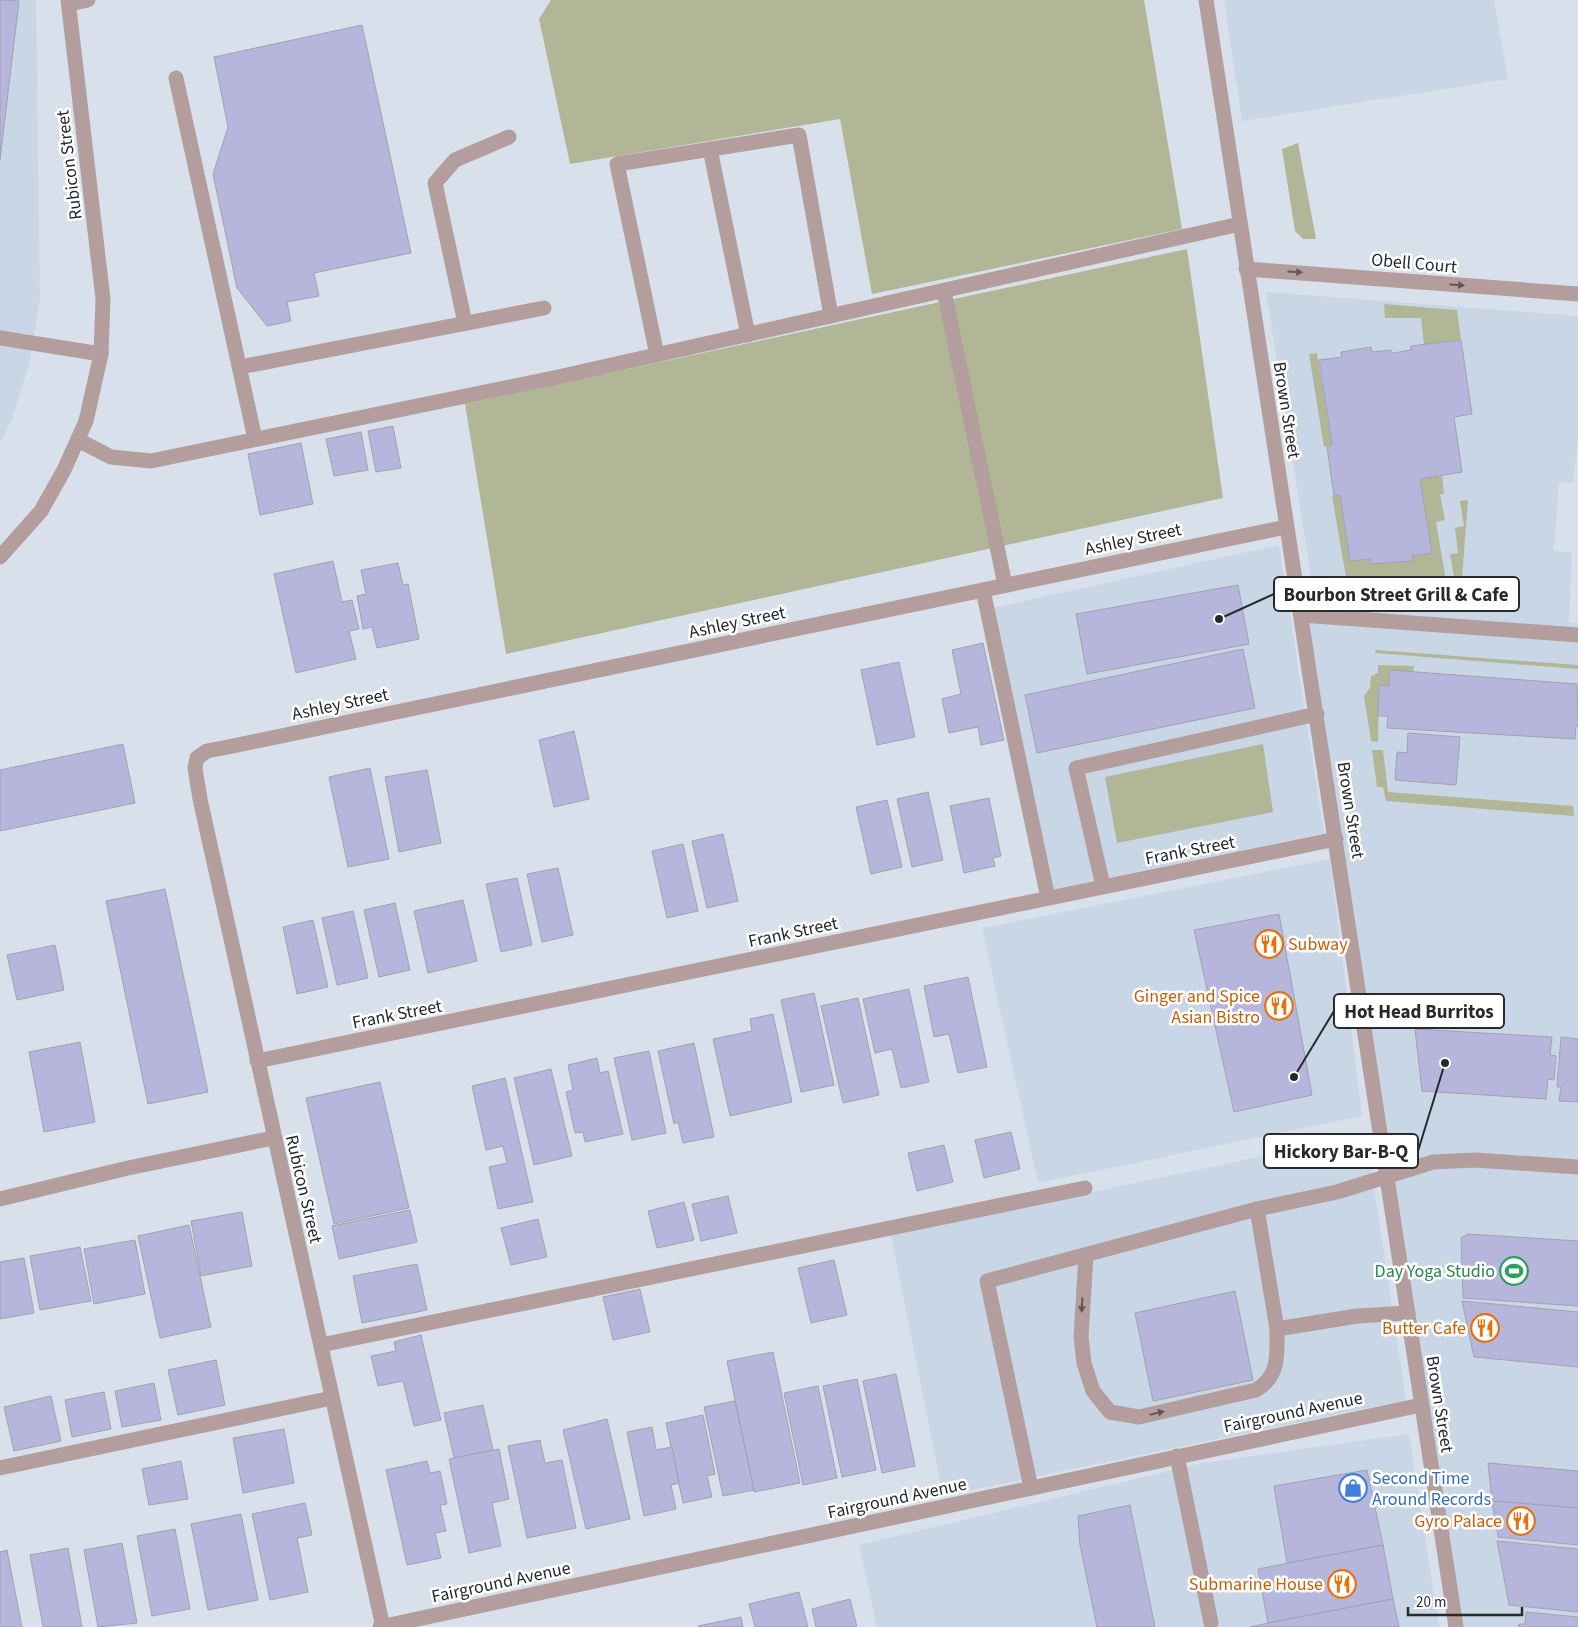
<svg xmlns="http://www.w3.org/2000/svg" width="1578" height="1627" viewBox="0 0 1578 1627" font-family="'Source Sans 3',sans-serif">
<rect width="100%" height="100%" fill="#d8e1eb"/>
<!-- built -->
<g fill="#c9d6e6">
<path d="M 0,0 L 36,0 L 40,298 L 29,365 L 11,422 L 0,443 Z"/>
<path d="M 1224,0 L 1494,0 L 1508,79 L 1242,121 Z"/>
<path d="M 1266,292 L 1578,316 L 1578,439 L 1573,483 L 1559,483 L 1554,551 L 1572,552 L 1569,622 L 1578,623 L 1578,1627 L 1456,1627 L 1301,615 L 1337,610 L 1316,608 Z"/>
<path d="M 1279,545 L 1324,833 L 1046,891 L 987,609 Z"/>
<path d="M 1330,859 L 1362,1116 L 1038,1183 L 982,928 Z"/>
<path d="M 1366,1134 L 1406,1400 L 943,1496 L 891,1235 Z"/>
<path d="M 1409,1434 L 1439,1627 L 877,1627 L 859,1545 L 1202,1463 Z"/>
</g>
<!-- green -->
<g fill="#b1b796">
<path d="M 551,0 L 1144,0 L 1182,229 L 872,294 L 840,119 L 570,164 L 539,19 Z"/>
<path d="M 1298,143 L 1316,239 L 1303,239 L 1295,231 L 1282,149 Z"/>
<path d="M 1187,249 L 1223,498 L 506,654 L 465,404 Z"/>
<path d="M 1384,304 L 1457,310 L 1461,340 L 1424,345 L 1421,318 L 1385,318 Z"/>
<path d="M 1317,353 L 1332,445 L 1324,447 L 1309,354 Z"/>
<path d="M 1442,476 L 1444,494 L 1440,494 L 1445,520 L 1436,522 L 1447,587 L 1356,585 L 1346,577 L 1332,496 L 1340,495 L 1351,561 L 1370,559 L 1370,563 L 1413,560 L 1412,556 L 1432,553 L 1420,479 Z"/>
<path d="M 1468,500 L 1462,578 L 1479,580 L 1478,590 L 1456,588 L 1450,554 L 1458,553 L 1455,528 L 1464,526 L 1460,501 Z"/>
<path d="M 1376,650 L 1578,665 L 1578,669 L 1375,653 Z"/>
<path d="M 1378,665 L 1414,666 L 1413,672 L 1390,670 L 1389,686 L 1379,686 L 1378,742 L 1371,741 L 1364,696 L 1370,688 L 1371,676 L 1378,673 Z"/>
<path d="M 1263,744 L 1273,812 L 1117,843 L 1105,777 Z"/>
<path d="M 1372,750 L 1383,750 L 1388,792 L 1573,806 L 1574,816 L 1386,801 L 1383,787 L 1377,787 Z"/>
</g>
<!-- building -->
<g fill="#b6b5dc" stroke="#a2a2ad">
<path d="M 0,0 L 19,1 L 0,160 Z"/>
<path d="M 362,25 L 411,253 L 314,273 L 319,296 L 287,302 L 291,321 L 267,326 L 237,288 L 213,174 L 228,127 L 214,57 Z"/>
<path d="M 1461,340 L 1472,414 L 1454,417 L 1462,472 L 1420,479 L 1432,553 L 1412,556 L 1413,561 L 1370,564 L 1370,559 L 1350,561 L 1340,495 L 1334,496 L 1327,447 L 1332,445 L 1319,360 L 1342,357 L 1341,352 L 1371,347 L 1372,352 L 1391,350 L 1391,353 L 1394,353 L 1411,350 L 1411,346 Z"/>
<path d="M 393,426 L 401,468 L 376,472 L 368,431 Z"/>
<path d="M 361,432 L 368,470 L 334,476 L 326,439 Z"/>
<path d="M 301,443 L 313,504 L 260,515 L 248,454 Z"/>
<path d="M 333,561 L 342,602 L 352,600 L 359,629 L 349,631 L 356,659 L 296,673 L 274,574 Z"/>
<path d="M 398,563 L 403,585 L 408,584 L 419,639 L 377,648 L 372,627 L 363,629 L 357,596 L 366,594 L 361,570 Z"/>
<path d="M 1238,585 L 1249,644 L 1087,674 L 1076,614 Z"/>
<path d="M 983,643 L 1004,740 L 981,745 L 978,727 L 949,733 L 942,699 L 961,694 L 952,650 Z"/>
<path d="M 1243,649 L 1255,708 L 1037,753 L 1025,695 Z"/>
<path d="M 899,662 L 915,737 L 877,745 L 861,670 Z"/>
<path d="M 1390,670 L 1577,684 L 1578,726 L 1576,726 L 1575,739 L 1387,728 L 1388,716 L 1378,716 L 1379,685 L 1389,686 Z"/>
<path d="M 574,731 L 589,799 L 554,807 L 539,740 Z"/>
<path d="M 1408,733 L 1460,737 L 1456,785 L 1395,780 L 1397,752 L 1407,753 Z"/>
<path d="M 123,744 L 135,803 L 0,831 L 0,770 Z"/>
<path d="M 370,768 L 389,859 L 348,867 L 329,777 Z"/>
<path d="M 427,770 L 441,843 L 399,852 L 385,777 Z"/>
<path d="M 928,792 L 943,860 L 912,867 L 897,799 Z"/>
<path d="M 989,798 L 1001,856 L 993,858 L 995,866 L 964,873 L 950,806 Z"/>
<path d="M 887,800 L 902,867 L 871,874 L 856,807 Z"/>
<path d="M 723,834 L 738,901 L 707,908 L 692,841 Z"/>
<path d="M 683,844 L 698,911 L 667,918 L 652,851 Z"/>
<path d="M 558,868 L 573,935 L 542,942 L 527,874 Z"/>
<path d="M 517,878 L 532,945 L 501,952 L 486,884 Z"/>
<path d="M 165,889 L 208,1092 L 148,1104 L 106,901 Z"/>
<path d="M 463,900 L 477,961 L 428,973 L 414,911 Z"/>
<path d="M 395,903 L 410,970 L 379,977 L 364,910 Z"/>
<path d="M 353,911 L 368,978 L 337,985 L 322,918 Z"/>
<path d="M 1279,914 L 1312,1095 L 1234,1112 L 1194,930 Z"/>
<path d="M 313,920 L 328,987 L 297,994 L 283,927 Z"/>
<path d="M 55,945 L 64,990 L 17,1000 L 7,955 Z"/>
<path d="M 968,977 L 987,1067 L 958,1073 L 949,1034 L 934,1037 L 924,986 Z"/>
<path d="M 909,989 L 929,1082 L 901,1088 L 892,1049 L 875,1053 L 863,999 Z"/>
<path d="M 814,993 L 834,1085 L 801,1092 L 781,1000 Z"/>
<path d="M 858,998 L 879,1095 L 843,1103 L 821,1006 Z"/>
<path d="M 773,1014 L 792,1102 L 730,1116 L 713,1039 L 752,1031 L 750,1019 Z"/>
<path d="M 1415,1029 L 1552,1037 L 1550,1055 L 1556,1056 L 1554,1080 L 1548,1079 L 1546,1099 L 1422,1091 Z"/>
<path d="M 1561,1037 L 1578,1039 L 1578,1102 L 1559,1101 L 1561,1087 L 1557,1087 Z"/>
<path d="M 80,1042 L 95,1122 L 44,1132 L 29,1052 Z"/>
<path d="M 694,1043 L 714,1137 L 683,1143 L 678,1122 L 674,1124 L 658,1051 Z"/>
<path d="M 649,1051 L 666,1133 L 632,1140 L 614,1058 Z"/>
<path d="M 597,1058 L 600,1073 L 608,1071 L 623,1134 L 585,1142 L 583,1132 L 575,1133 L 566,1092 L 573,1090 L 568,1065 Z"/>
<path d="M 551,1069 L 572,1156 L 534,1165 L 514,1078 Z"/>
<path d="M 505,1078 L 533,1202 L 498,1209 L 489,1167 L 507,1163 L 503,1146 L 486,1150 L 472,1086 Z"/>
<path d="M 380,1082 L 409,1208 L 334,1224 L 306,1098 Z"/>
<path d="M 1011,1132 L 1020,1169 L 984,1178 L 975,1140 Z"/>
<path d="M 944,1145 L 953,1182 L 917,1191 L 908,1153 Z"/>
<path d="M 728,1196 L 737,1233 L 701,1241 L 692,1204 Z"/>
<path d="M 684,1202 L 694,1240 L 657,1248 L 648,1211 Z"/>
<path d="M 410,1210 L 417,1242 L 339,1259 L 332,1226 Z"/>
<path d="M 242,1212 L 252,1266 L 201,1276 L 191,1221 Z"/>
<path d="M 538,1219 L 547,1257 L 511,1265 L 501,1228 Z"/>
<path d="M 189,1225 L 211,1327 L 160,1338 L 138,1236 Z"/>
<path d="M 1468,1234 L 1578,1241 L 1578,1306 L 1463,1298 L 1461,1238 Z"/>
<path d="M 135,1240 L 145,1294 L 94,1304 L 84,1249 Z"/>
<path d="M 80,1247 L 91,1301 L 40,1310 L 30,1256 Z"/>
<path d="M 24,1258 L 34,1313 L 0,1319 L 0,1262 Z"/>
<path d="M 834,1260 L 847,1315 L 811,1323 L 798,1268 Z"/>
<path d="M 417,1264 L 427,1310 L 362,1323 L 353,1276 Z"/>
<path d="M 640,1289 L 650,1332 L 613,1340 L 603,1297 Z"/>
<path d="M 1235,1291 L 1253,1380 L 1153,1401 L 1135,1313 Z"/>
<path d="M 1462,1301 L 1578,1312 L 1578,1367 L 1474,1357 Z"/>
<path d="M 421,1335 L 441,1420 L 414,1426 L 403,1381 L 378,1386 L 371,1356 L 396,1351 L 394,1342 Z"/>
<path d="M 773,1352 L 800,1483 L 754,1492 L 727,1361 Z"/>
<path d="M 216,1360 L 225,1405 L 178,1415 L 168,1370 Z"/>
<path d="M 896,1374 L 915,1466 L 882,1473 L 863,1381 Z"/>
<path d="M 857,1379 L 876,1470 L 842,1477 L 823,1386 Z"/>
<path d="M 154,1383 L 161,1420 L 122,1427 L 115,1391 Z"/>
<path d="M 818,1386 L 837,1478 L 803,1485 L 784,1393 Z"/>
<path d="M 104,1392 L 111,1429 L 72,1437 L 65,1400 Z"/>
<path d="M 51,1396 L 61,1441 L 14,1451 L 4,1407 Z"/>
<path d="M 735,1401 L 754,1490 L 723,1496 L 704,1407 Z"/>
<path d="M 483,1405 L 493,1450 L 454,1458 L 444,1413 Z"/>
<path d="M 703,1415 L 715,1474 L 707,1476 L 712,1497 L 683,1503 L 666,1423 Z"/>
<path d="M 607,1419 L 630,1519 L 586,1529 L 563,1430 Z"/>
<path d="M 652,1427 L 656,1450 L 672,1447 L 679,1483 L 671,1485 L 676,1509 L 644,1516 L 627,1432 Z"/>
<path d="M 284,1429 L 294,1483 L 243,1493 L 233,1438 Z"/>
<path d="M 540,1440 L 545,1463 L 562,1460 L 576,1528 L 527,1538 L 508,1446 Z"/>
<path d="M 499,1449 L 509,1499 L 492,1503 L 501,1546 L 469,1553 L 449,1459 Z"/>
<path d="M 181,1461 L 188,1499 L 149,1505 L 142,1469 Z"/>
<path d="M 427,1461 L 430,1473 L 440,1471 L 447,1504 L 440,1505 L 446,1531 L 435,1533 L 441,1558 L 407,1565 L 386,1470 Z"/>
<path d="M 1488,1463 L 1578,1471 L 1578,1508 L 1492,1501 Z"/>
<path d="M 1367,1470 L 1383,1545 L 1287,1563 L 1274,1486 Z"/>
<path d="M 1492,1501 L 1578,1508 L 1578,1545 L 1498,1537 Z"/>
<path d="M 305,1503 L 312,1535 L 297,1538 L 308,1592 L 270,1600 L 252,1514 Z"/>
<path d="M 1130,1505 L 1155,1627 L 1097,1627 L 1080,1545 L 1078,1516 Z"/>
<path d="M 241,1514 L 258,1600 L 208,1610 L 191,1524 Z"/>
<path d="M 175,1529 L 190,1609 L 152,1616 L 137,1536 Z"/>
<path d="M 1497,1541 L 1578,1549 L 1578,1612 L 1509,1605 Z"/>
<path d="M 122,1543 L 137,1623 L 98,1627 L 84,1550 Z"/>
<path d="M 1383,1545 L 1393,1599 L 1268,1623 L 1258,1569 Z"/>
<path d="M 68,1548 L 82,1627 L 43,1627 L 30,1555 Z"/>
<path d="M 7,1550 L 22,1627 L 0,1627 L 0,1552 Z"/>
<path d="M 799,1592 L 808,1627 L 755,1627 L 749,1604 Z"/>
<path d="M 850,1599 L 857,1627 L 816,1627 L 812,1609 Z"/>
<path d="M 1393,1599 L 1399,1627 L 1250,1627 L 1268,1623 Z"/>
<path d="M 1526,1612 L 1578,1617 L 1578,1627 L 1518,1627 L 1519,1624 L 1525,1624 Z"/>
<path d="M 741,1617 L 743,1627 L 699,1627 L 698,1626 Z"/>
</g>
<g fill="none" stroke-linecap="round" stroke-linejoin="round">
<!-- minor -->
<g stroke="#b39e9d" stroke-width="15">
<path d="M 1206,0 L 1456,1627"/>
<path d="M 69,4 L 88,0"/>
<path d="M 176,78 L 255,439"/>
<path d="M 710,149 L 748,335"/>
<path d="M 1246,269 L 1578,294"/>
<path d="M 944,291 L 1005,585"/>
<path d="M 465,323 L 435,183 L 455,160 L 509,137"/>
<path d="M 0,338 L 101,354"/>
<path d="M 657,355 L 617,164 L 799,135 L 831,316"/>
<path d="M 240,367 L 544,308"/>
<path d="M 78,440 L 111,457 L 151,461 L 558,377 L 1240,224"/>
<path d="M 0,557 L 41,511 L 64,470 L 86,421 L 101,354 L 103,299 L 68,0"/>
<path d="M 983,590 L 1048,898"/>
<path d="M 1301,615 L 1578,635"/>
<path d="M 1103,886 L 1076,768 L 1317,714"/>
<path d="M 257,1061 L 1336,839"/>
<path d="M 0,1199 L 128,1168 L 273,1138"/>
<path d="M 1086,1256 L 1081,1337 L 1084,1363 L 1093,1391 L 1110,1412 L 1139,1417 L 1256,1390 C 1280,1376 1277,1354 1277,1329 L 1257,1209"/>
<path d="M 1277,1329 L 1357,1316 L 1408,1313"/>
<path d="M 321,1345 L 1085,1188"/>
<path d="M 1177,1456 L 1211,1623"/>
<path d="M 0,1468 L 332,1398"/>
<path d="M 1031,1488 L 987,1281 L 1257,1209 L 1337,1192 L 1433,1162 L 1475,1160 L 1578,1167"/>
<path d="M 380,1627 L 1421,1405"/>
<path d="M 383,1627 L 200,799 L 195,768 L 197,758 L 207,751 L 223,748 L 1286,527"/>
</g>
</g>
<!-- one-way arrows -->
<defs><path id="oneway-solid" d="M-6-.8H1V-3.2L6.5 0L1 3.2V.8H-6Z" transform="scale(1.25)"/></defs>
<g fill="#5e585a">
<use href="#oneway-solid" transform="translate(1295 272) rotate(4)"/>
<use href="#oneway-solid" transform="translate(1457 285) rotate(4)"/>
<use href="#oneway-solid" transform="translate(1082 1305) rotate(93)"/>
<use href="#oneway-solid" transform="translate(1157 1413) rotate(-13)"/>
</g>
<!-- icons -->
<defs>
<symbol id="restaurant-ring" viewBox="-11 -11 22 22"><circle r="9.5" fill="#fff" stroke="#e8710a" stroke-width="1.5"/><path d="M-5-6h1v4h1v-4h1v4h1v-4h1v5L-1.5 .5V6h-2V.5L-5-1ZM5-6V6H3V1.5H1.5Q1.5-4 5-6Z" fill="#e8710a"/></symbol>
<symbol id="stadium-ring" viewBox="-11 -11 22 22"><circle r="9.5" fill="#fff" stroke="#2e9e5b" stroke-width="1.5"/><path d="M0-5a6.5 5 0 1 0 0 10a6.5 5 0 1 0 0-10ZM-3.5-1.8h7v3.6h-7Z" fill="#2e9e5b"/></symbol>
<symbol id="shop-ring" viewBox="-11 -11 22 22"><circle r="9.5" fill="#fff" stroke="#3f7fe0" stroke-width="1.5"/><path d="M-5-2.5h2.3a2.7 3.5 0 0 1 5.4 0H5L5.5 6h-11ZM-1.5-2.5h3a1.5 2.3 0 0 0-3 0Z" fill="#3f7fe0"/></symbol>
</defs>
<g fill-rule="evenodd">
<use href="#restaurant-ring" x="1253" y="928" width="32" height="32"/>
<use href="#restaurant-ring" x="1263" y="990" width="32" height="32"/>
<use href="#stadium-ring" x="1498" y="1255" width="32" height="32"/>
<use href="#restaurant-ring" x="1469" y="1312" width="32" height="32"/>
<use href="#shop-ring" x="1337" y="1472" width="32" height="32"/>
<use href="#restaurant-ring" x="1505" y="1505" width="32" height="32"/>
<use href="#restaurant-ring" x="1326" y="1568" width="32" height="32"/>
</g>
<g text-anchor="middle" stroke-width="5" stroke-linejoin="round" paint-order="stroke">
<!-- street labels -->
<g font-size="18" fill="#262a2d" stroke="#fff">
<text transform="translate(69 165) rotate(-97)" y="6">Rubicon Street</text>
<text transform="translate(1414 263) rotate(5)" y="6">Obell Court</text>
<text transform="translate(1287 410) rotate(81)" y="6">Brown Street</text>
<text transform="translate(1133 539) rotate(-12)" y="6">Ashley Street</text>
<text transform="translate(737 622) rotate(-12)" y="6">Ashley Street</text>
<text transform="translate(340 704) rotate(-12)" y="6">Ashley Street</text>
<text transform="translate(1351 810) rotate(81)" y="6">Brown Street</text>
<text transform="translate(1190 850) rotate(-11)" y="6">Frank Street</text>
<text transform="translate(793 932) rotate(-12)" y="6">Frank Street</text>
<text transform="translate(397 1014) rotate(-11)" y="6">Frank Street</text>
<text transform="translate(304 1189) rotate(77)" y="6">Rubicon Street</text>
<text transform="translate(1440 1404) rotate(81)" y="6">Brown Street</text>
<text transform="translate(1293 1412) rotate(-12)" y="6">Fairground Avenue</text>
<text transform="translate(897 1498) rotate(-12)" y="6">Fairground Avenue</text>
<text transform="translate(501 1582) rotate(-12)" y="6">Fairground Avenue</text>
</g>
<!-- food labels -->
<g font-size="18" fill="#c56008" stroke="#fff" text-anchor="end">
<text x="1288" y="950" text-anchor="start">Subway</text>
<text x="1260" y="1002">Ginger and Spice<tspan x="1260" dy="21">Asian Bistro</tspan></text>
<text x="1466" y="1334">Butter Cafe</text>
<text x="1502" y="1527">Gyro Palace</text>
<text x="1323" y="1590">Submarine House</text>
</g>
<!-- leisure labels -->
<g font-size="18" fill="#27864d" stroke="#fff" text-anchor="end">
<text x="1495" y="1277">Day Yoga Studio</text>
</g>
<!-- shop labels -->
<g font-size="18" fill="#366cbe" stroke="#fff" text-anchor="start">
<text x="1372" y="1484">Second Time<tspan x="1372" dy="21">Around Records</tspan></text>
</g>
</g>
<!-- callouts -->
<path fill="none" stroke="#262a2d" stroke-width="2" d="M1219 619L1274 594M1294 1077L1334 1011M1445 1063L1418 1151"/>
<g fill="#262a2d" stroke="#fff" stroke-width="2">
<circle cx="1219" cy="619" r="5"/>
<circle cx="1294" cy="1077" r="5"/>
<circle cx="1445" cy="1063" r="5"/>
</g>
<g fill="#fff" stroke="#262a2d" stroke-width="2">
<rect x="1274" y="577" width="245" height="34" rx="5"/>
<rect x="1334" y="994" width="170" height="34" rx="5"/>
<rect x="1264" y="1134" width="154" height="34" rx="5"/>
</g>
<g font-size="19" text-anchor="middle" font-weight="bold" fill="#262a2d">
<text x="1396" y="601">Bourbon Street Grill &amp; Cafe</text>
<text x="1419" y="1018">Hot Head Burritos</text>
<text x="1341" y="1158">Hickory Bar-B-Q</text>
</g>
<!-- scale -->
<path d="M1408 1607v8h114v-8" fill="none" stroke="#262a2d" stroke-width="2.5"/>
<text x="1416" y="1607" font-size="15" fill="#262a2d" stroke="#ffffff" stroke-width="4" paint-order="stroke">20 m</text>
</svg>
